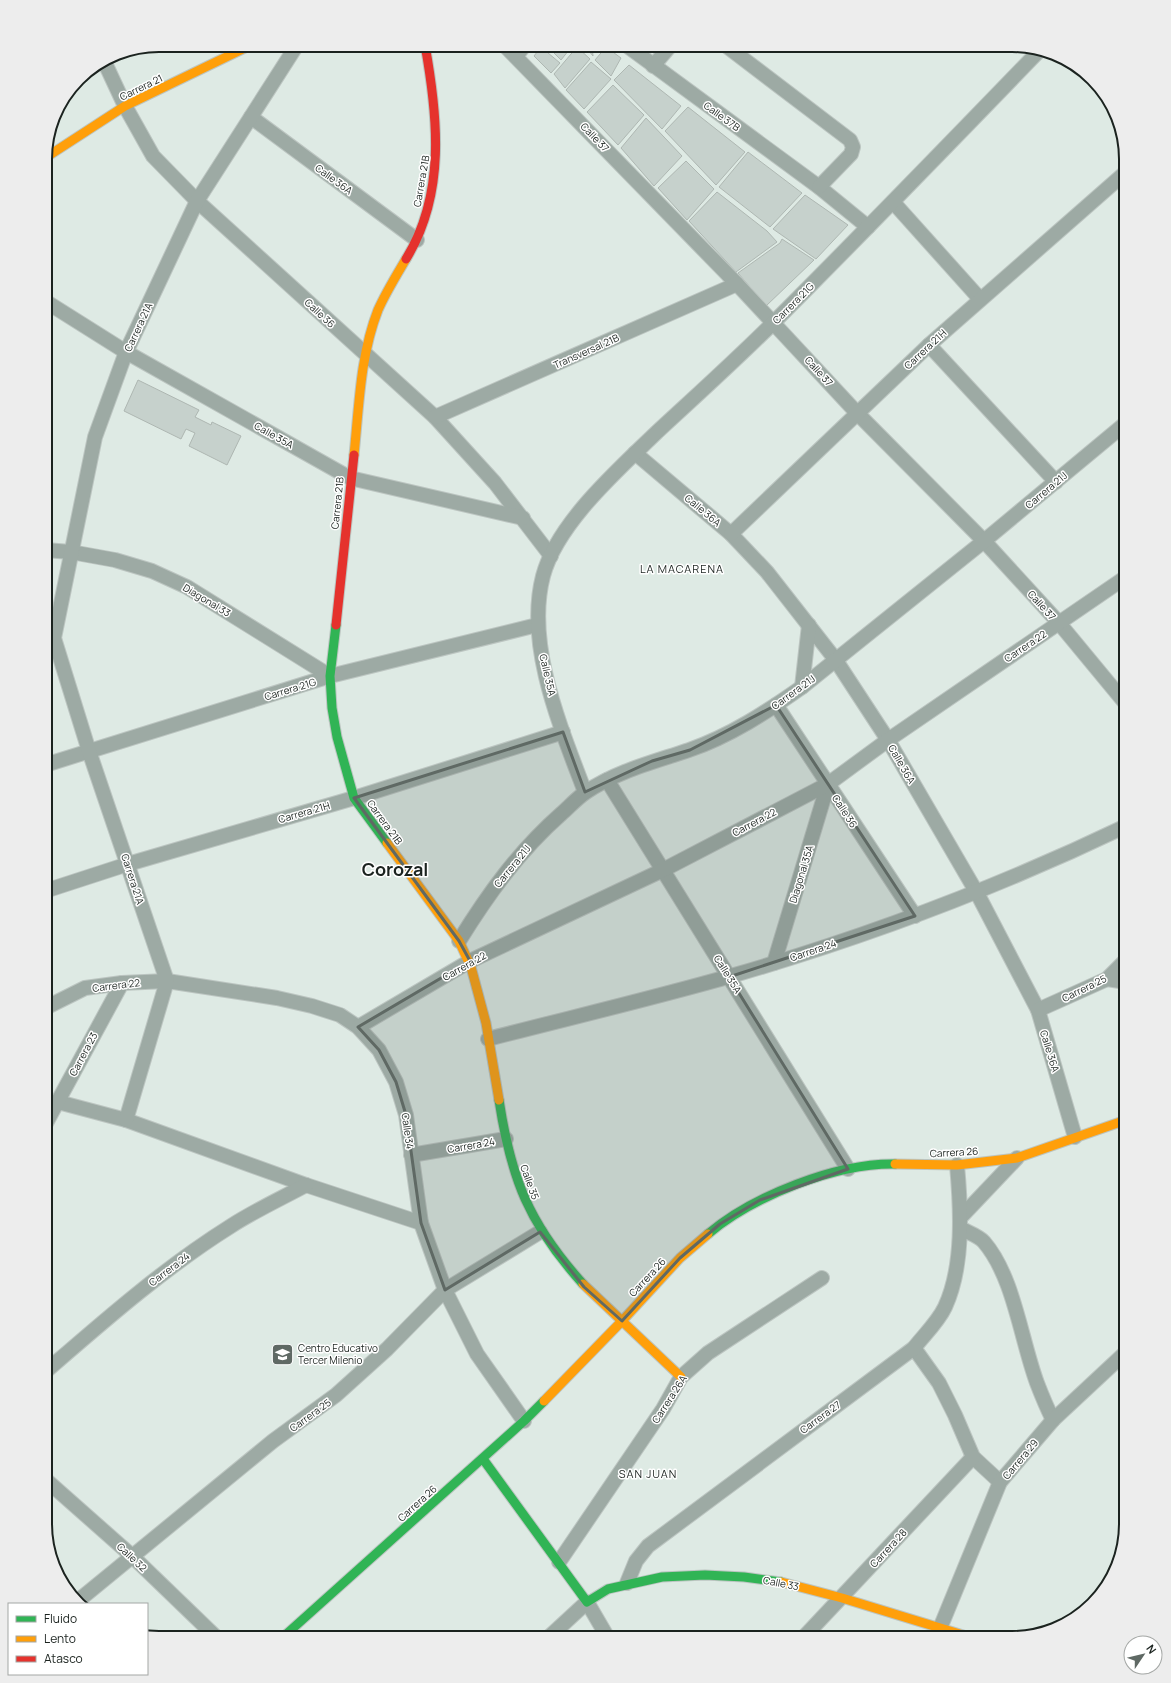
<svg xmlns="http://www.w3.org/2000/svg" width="1171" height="1683" viewBox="0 0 1171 1683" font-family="Manrope,sans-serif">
<rect width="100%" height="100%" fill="#deeae4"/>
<!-- building -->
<g fill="#c6d1cc" stroke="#aeb7b2">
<path d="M 546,45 L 573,45 L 561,60 Z"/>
<path d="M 584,45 L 592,45 L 593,56 Z"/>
<path d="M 541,47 L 560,63 L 551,73 L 534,56 Z"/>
<path d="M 577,47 L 590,59 L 565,88 L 554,74 Z"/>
<path d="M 606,47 L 621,58 L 611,76 L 595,60 Z"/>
<path d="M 591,62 L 611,79 L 584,109 L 566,90 Z"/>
<path d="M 629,65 L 681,106 L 662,129 L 614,80 Z"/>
<path d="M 613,85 L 644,115 L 618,145 L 587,112 Z"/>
<path d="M 688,107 L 745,152 L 716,185 L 665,131 Z"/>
<path d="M 646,118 L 682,156 L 654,186 L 621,148 Z"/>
<path d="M 748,152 L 802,193 L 770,227 L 719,187 Z"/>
<path d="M 686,161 L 714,189 L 687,220 L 658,188 Z"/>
<path d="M 717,192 L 767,231 L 777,242 L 736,272 L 689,221 Z"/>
<path d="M 805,195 L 848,225 L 816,259 L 773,229 Z"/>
<path d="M 782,239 L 814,260 L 766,306 L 738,273 L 780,243 Z"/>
<path d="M 138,380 L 199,410 L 195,417 L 211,425 L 212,422 L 241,436 L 227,465 L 189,446 L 195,433 L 186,429 L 181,439 L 124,411 Z"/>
</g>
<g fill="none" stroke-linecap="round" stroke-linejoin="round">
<defs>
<g id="street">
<path d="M 504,45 L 737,284 L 857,413 L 984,541 L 1059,623 L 1126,704"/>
<path d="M 626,45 L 819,187 L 868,227"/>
<path d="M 725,45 L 850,140 L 853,147 L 851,154 L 819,187"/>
<path d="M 516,56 L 525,45"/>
<path d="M 104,61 L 125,106 L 153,156 L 197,201 L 435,417 L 495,483 L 551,556"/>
<path d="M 653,66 L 671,45"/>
<path d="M 251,117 L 417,240"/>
<path d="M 893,202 L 980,299"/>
<path d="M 45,301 L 126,352 L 350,478 L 523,518"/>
<path d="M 929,345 L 1056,482"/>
<path d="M 435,417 L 737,284"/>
<path d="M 635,453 L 731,534 L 767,572 L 835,659 L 888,740 L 977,893 L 1038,1010 L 1075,1137"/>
<path d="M 731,534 L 929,345 L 1126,172"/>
<path d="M 45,550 L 71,552 L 115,560 L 152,571 L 187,587 L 330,676"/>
<path d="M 802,687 L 809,625"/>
<path d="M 776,705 L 915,916"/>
<path d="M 45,765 L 330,676 L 537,625"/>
<path d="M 607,780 L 848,1169"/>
<path d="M 585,792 C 561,728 525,645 543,576 C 557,523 619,469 657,432 C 697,395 737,359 775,321 C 864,232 951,142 1038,52"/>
<path d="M 45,891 L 128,864 L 354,798 L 563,732"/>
<path d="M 459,941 C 488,894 519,851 561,814 C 569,807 577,798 586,792 C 617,771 654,762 689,750 C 730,736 768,711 802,687 L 984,541 L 1126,423"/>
<path d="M 774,963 L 828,784"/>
<path d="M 1107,979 L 1126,982"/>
<path d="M 45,1008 L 85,988 L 122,983 L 167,981 L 277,998 L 312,1006 L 340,1015 L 358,1027 L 379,1050 L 396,1082 L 406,1115 L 421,1223 L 445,1290 L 477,1354 L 524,1421"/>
<path d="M 1038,1010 L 1107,979 L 1126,960"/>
<path d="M 358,1027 L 470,961 L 663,870 L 828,784 L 888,740 L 1126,577"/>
<path d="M 488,1039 C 569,1018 650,999 731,976 C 866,937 999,887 1126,826"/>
<path d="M 58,1102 L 126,1120 L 306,1185 L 421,1223"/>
<path d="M 126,1120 L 167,981 L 89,751 L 54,638 L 95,437 L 126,352 L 197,201 L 297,45"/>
<path d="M 45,1125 L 122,983"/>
<path d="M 411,1155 L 506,1139"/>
<path d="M 960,1218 L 1017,1158"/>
<path d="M 960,1228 C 967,1232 979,1236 984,1242 C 1014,1277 1021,1340 1037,1383 C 1042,1396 1047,1408 1053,1420"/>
<path d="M 914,1348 L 939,1383 L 955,1415 L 973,1457 L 1000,1482"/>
<path d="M 45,1372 C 105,1320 164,1268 231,1226 C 254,1211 282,1198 306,1185"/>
<path d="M 45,1479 L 132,1556 L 217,1638"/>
<path d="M 559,1562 L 663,1409 L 681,1377 L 708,1353 L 822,1278"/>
<path d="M 627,1583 L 636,1561 L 648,1546 L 914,1348 C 924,1335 938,1322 945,1307 C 964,1266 961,1209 957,1165"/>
<path d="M 79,1600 L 273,1441 L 336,1395 L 387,1349 L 445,1290 L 540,1232"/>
<path d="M 548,1638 L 587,1602 L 608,1638"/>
<path d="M 803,1638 L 973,1457"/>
<path d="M 936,1638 L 1000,1482 L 1053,1420 L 1126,1352"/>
</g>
<g id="fast">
<path d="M 336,625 L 330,676 L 332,708 L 337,737 L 354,798 L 387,843"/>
<path d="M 499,1100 C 511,1179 529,1224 583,1284"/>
<path d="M 708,1234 C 753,1196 836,1163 895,1164"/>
<path d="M 483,1459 L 587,1602 L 608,1589 L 662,1577 L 705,1575 L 744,1577 L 781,1582"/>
<path d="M 282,1638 L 524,1421 L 544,1401"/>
</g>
<g id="slow">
<path d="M 45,158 L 125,106 L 251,45"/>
<path d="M 354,455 C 359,407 360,356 378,310 C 386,292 396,276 406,259"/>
<path d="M 387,843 L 459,941 L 471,967 L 486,1023 L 499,1100"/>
<path d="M 895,1164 L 957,1165 L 1017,1158 L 1126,1120"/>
<path d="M 583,1284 L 681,1377"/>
<path d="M 544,1401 L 622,1321 L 680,1258 L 708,1234"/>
<path d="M 781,1582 L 842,1598 L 973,1638"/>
</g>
<g id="jam">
<path d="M 1072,63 L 1080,69"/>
<path d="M 406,259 C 446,194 438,117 425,45"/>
<path d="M 336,625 L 354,455"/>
</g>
</defs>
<!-- street casing -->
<use href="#street" stroke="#bcc5c1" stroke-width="16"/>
<!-- fast casing -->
<use href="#fast" stroke="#bcc5c1" stroke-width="11"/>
<!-- slow casing -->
<use href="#slow" stroke="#bcc5c1" stroke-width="11"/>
<!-- jam casing -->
<use href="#jam" stroke="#bcc5c1" stroke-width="11"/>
<!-- street -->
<use href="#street" stroke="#9daaa4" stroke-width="14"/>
<!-- fast -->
<use href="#fast" stroke="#30b455" stroke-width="9"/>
<!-- slow -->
<use href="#slow" stroke="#ff9f0a" stroke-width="9"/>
<!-- jam -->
<use href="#jam" stroke="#e5322d" stroke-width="9"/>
</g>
<!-- marked area -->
<path fill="#5f6964" fill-opacity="0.2" stroke="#5f6964" stroke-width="3" stroke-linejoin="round" d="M 776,705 L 915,916 L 729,977 L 848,1169 L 760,1200 L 720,1224 L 680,1258 L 622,1321 L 584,1287 L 540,1232 L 445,1290 L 421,1223 L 406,1115 L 396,1082 L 379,1050 L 358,1027 L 470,961 L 459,941 L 354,798 L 563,732 L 585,792 L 652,761 L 690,750 Z"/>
<!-- icons -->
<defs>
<symbol id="school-square" viewBox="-11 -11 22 22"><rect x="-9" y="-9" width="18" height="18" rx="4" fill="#5f6964" stroke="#fff"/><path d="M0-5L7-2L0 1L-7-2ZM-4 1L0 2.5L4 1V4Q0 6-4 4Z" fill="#fff"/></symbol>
</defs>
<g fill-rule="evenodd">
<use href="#school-square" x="270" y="1342" width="25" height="25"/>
</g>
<g text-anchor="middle" stroke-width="3" stroke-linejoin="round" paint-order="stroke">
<!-- street labels -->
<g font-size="10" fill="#1b231f" stroke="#fff">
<text transform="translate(141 87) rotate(-26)" y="4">Carrera 21</text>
<text transform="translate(722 116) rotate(36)" y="4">Calle 37B</text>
<text transform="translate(595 137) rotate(46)" y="4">Calle 37</text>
<text transform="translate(334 179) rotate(36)" y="4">Calle 36A</text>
<text transform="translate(421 181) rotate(-80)" y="4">Carrera 21B</text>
<text transform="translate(793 303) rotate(-45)" y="4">Carrera 21G</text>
<text transform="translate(320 313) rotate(43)" y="4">Calle 36</text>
<text transform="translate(138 327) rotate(-65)" y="4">Carrera 21A</text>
<text transform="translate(925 349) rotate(-43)" y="4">Carrera 21H</text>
<text transform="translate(586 351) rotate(-24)" y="4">Transversal 21B</text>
<text transform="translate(819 371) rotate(48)" y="4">Calle 37</text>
<text transform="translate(274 435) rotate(29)" y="4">Calle 35A</text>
<text transform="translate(1046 490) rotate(-40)" y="4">Carrera 21J</text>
<text transform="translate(337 503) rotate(-84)" y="4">Carrera 21B</text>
<text transform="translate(703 510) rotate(40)" y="4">Calle 36A</text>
<text transform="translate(207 600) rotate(31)" y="4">Diagonal 33</text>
<text transform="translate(1042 605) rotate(48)" y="4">Calle 37</text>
<text transform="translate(1025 646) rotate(-34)" y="4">Carrera 22</text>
<text transform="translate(548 675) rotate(77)" y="4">Calle 35A</text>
<text transform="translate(290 689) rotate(-17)" y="4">Carrera 21G</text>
<text transform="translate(793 692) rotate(-36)" y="4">Carrera 21J</text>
<text transform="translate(902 764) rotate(60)" y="4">Calle 36A</text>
<text transform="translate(845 811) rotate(57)" y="4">Calle 36</text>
<text transform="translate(304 812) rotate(-16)" y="4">Carrera 21H</text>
<text transform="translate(385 822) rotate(54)" y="4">Carrera 21B</text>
<text transform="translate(754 822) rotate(-28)" y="4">Carrera 22</text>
<text transform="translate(512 866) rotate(-51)" y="4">Carrera 21J</text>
<text transform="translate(801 874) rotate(-73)" y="4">Diagonal 35A</text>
<text transform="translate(133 879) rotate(72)" y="4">Carrera 21A</text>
<text transform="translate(813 950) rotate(-19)" y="4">Carrera 24</text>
<text transform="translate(464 966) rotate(-29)" y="4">Carrera 22</text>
<text transform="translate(728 974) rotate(58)" y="4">Calle 35A</text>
<text transform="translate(116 985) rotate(-7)" y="4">Carrera 22</text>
<text transform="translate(1084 988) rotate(-26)" y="4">Carrera 25</text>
<text transform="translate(1050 1051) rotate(73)" y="4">Calle 36A</text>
<text transform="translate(83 1054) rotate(-62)" y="4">Carrera 23</text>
<text transform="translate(408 1131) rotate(82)" y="4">Calle 34</text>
<text transform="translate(471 1145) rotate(-10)" y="4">Carrera 24</text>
<text transform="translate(954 1152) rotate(-3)" y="4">Carrera 26</text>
<text transform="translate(530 1182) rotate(70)" y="4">Calle 35</text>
<text transform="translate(169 1269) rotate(-37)" y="4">Carrera 24</text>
<text transform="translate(647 1277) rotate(-47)" y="4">Carrera 26</text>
<text transform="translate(669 1399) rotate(-57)" y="4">Carrera 26A</text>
<text transform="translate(310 1415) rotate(-36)" y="4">Carrera 25</text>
<text transform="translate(820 1417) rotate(-36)" y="4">Carrera 27</text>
<text transform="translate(1020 1459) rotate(-50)" y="4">Carrera 29</text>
<text transform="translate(417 1503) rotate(-42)" y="4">Carrera 26</text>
<text transform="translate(888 1548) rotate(-47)" y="4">Carrera 28</text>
<text transform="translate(132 1557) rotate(43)" y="4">Calle 32</text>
<text transform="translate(781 1583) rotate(11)" y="4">Calle 33</text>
</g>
<!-- poi labels -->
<g font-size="10" fill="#1b231f" stroke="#fff" text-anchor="start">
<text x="298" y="1352">Centro Educativo<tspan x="298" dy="12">Tercer Milenio</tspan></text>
</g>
<!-- neighbourhood labels -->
<g font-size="11" letter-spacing="1" fill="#1b231f" stroke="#fff">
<text x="682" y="573">LA MACARENA</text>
<text x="648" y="1478">SAN JUAN</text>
</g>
<!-- town labels -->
<g font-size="18" font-weight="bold" fill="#1b231f" stroke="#fff">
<text x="395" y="876">Corozal</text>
</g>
</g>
<!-- crop -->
<path d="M0 0H1171V1683H0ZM159 52H1012A107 107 0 0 1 1119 159V1524A107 107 0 0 1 1012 1631H159A107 107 0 0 1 52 1524V159A107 107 0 0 1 159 52Z" fill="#ededed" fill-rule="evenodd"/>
<path fill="none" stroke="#1b231f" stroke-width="2" d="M159 52H1012A107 107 0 0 1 1119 159V1524A107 107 0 0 1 1012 1631H159A107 107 0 0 1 52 1524V159A107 107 0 0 1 159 52Z"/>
<!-- legend -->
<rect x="8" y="1603" width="140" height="72" fill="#ffffff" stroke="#a4a7a5"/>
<rect x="16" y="1616" width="20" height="6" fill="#30b455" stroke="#a4a7a5"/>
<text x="44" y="1623" font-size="12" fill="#1b231f">Fluido</text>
<rect x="16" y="1636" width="20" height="6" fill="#ff9f0a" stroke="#a4a7a5"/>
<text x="44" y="1643" font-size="12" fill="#1b231f">Lento</text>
<rect x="16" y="1656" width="20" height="6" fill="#e5322d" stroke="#a4a7a5"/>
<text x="44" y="1663" font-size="12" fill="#1b231f">Atasco</text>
<!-- north arrow -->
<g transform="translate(1143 1655) rotate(55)"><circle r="19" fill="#ffffff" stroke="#a4a7a5"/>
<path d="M0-3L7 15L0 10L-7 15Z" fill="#5f6964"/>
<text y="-6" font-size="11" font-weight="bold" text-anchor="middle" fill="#1b231f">N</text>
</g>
</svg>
